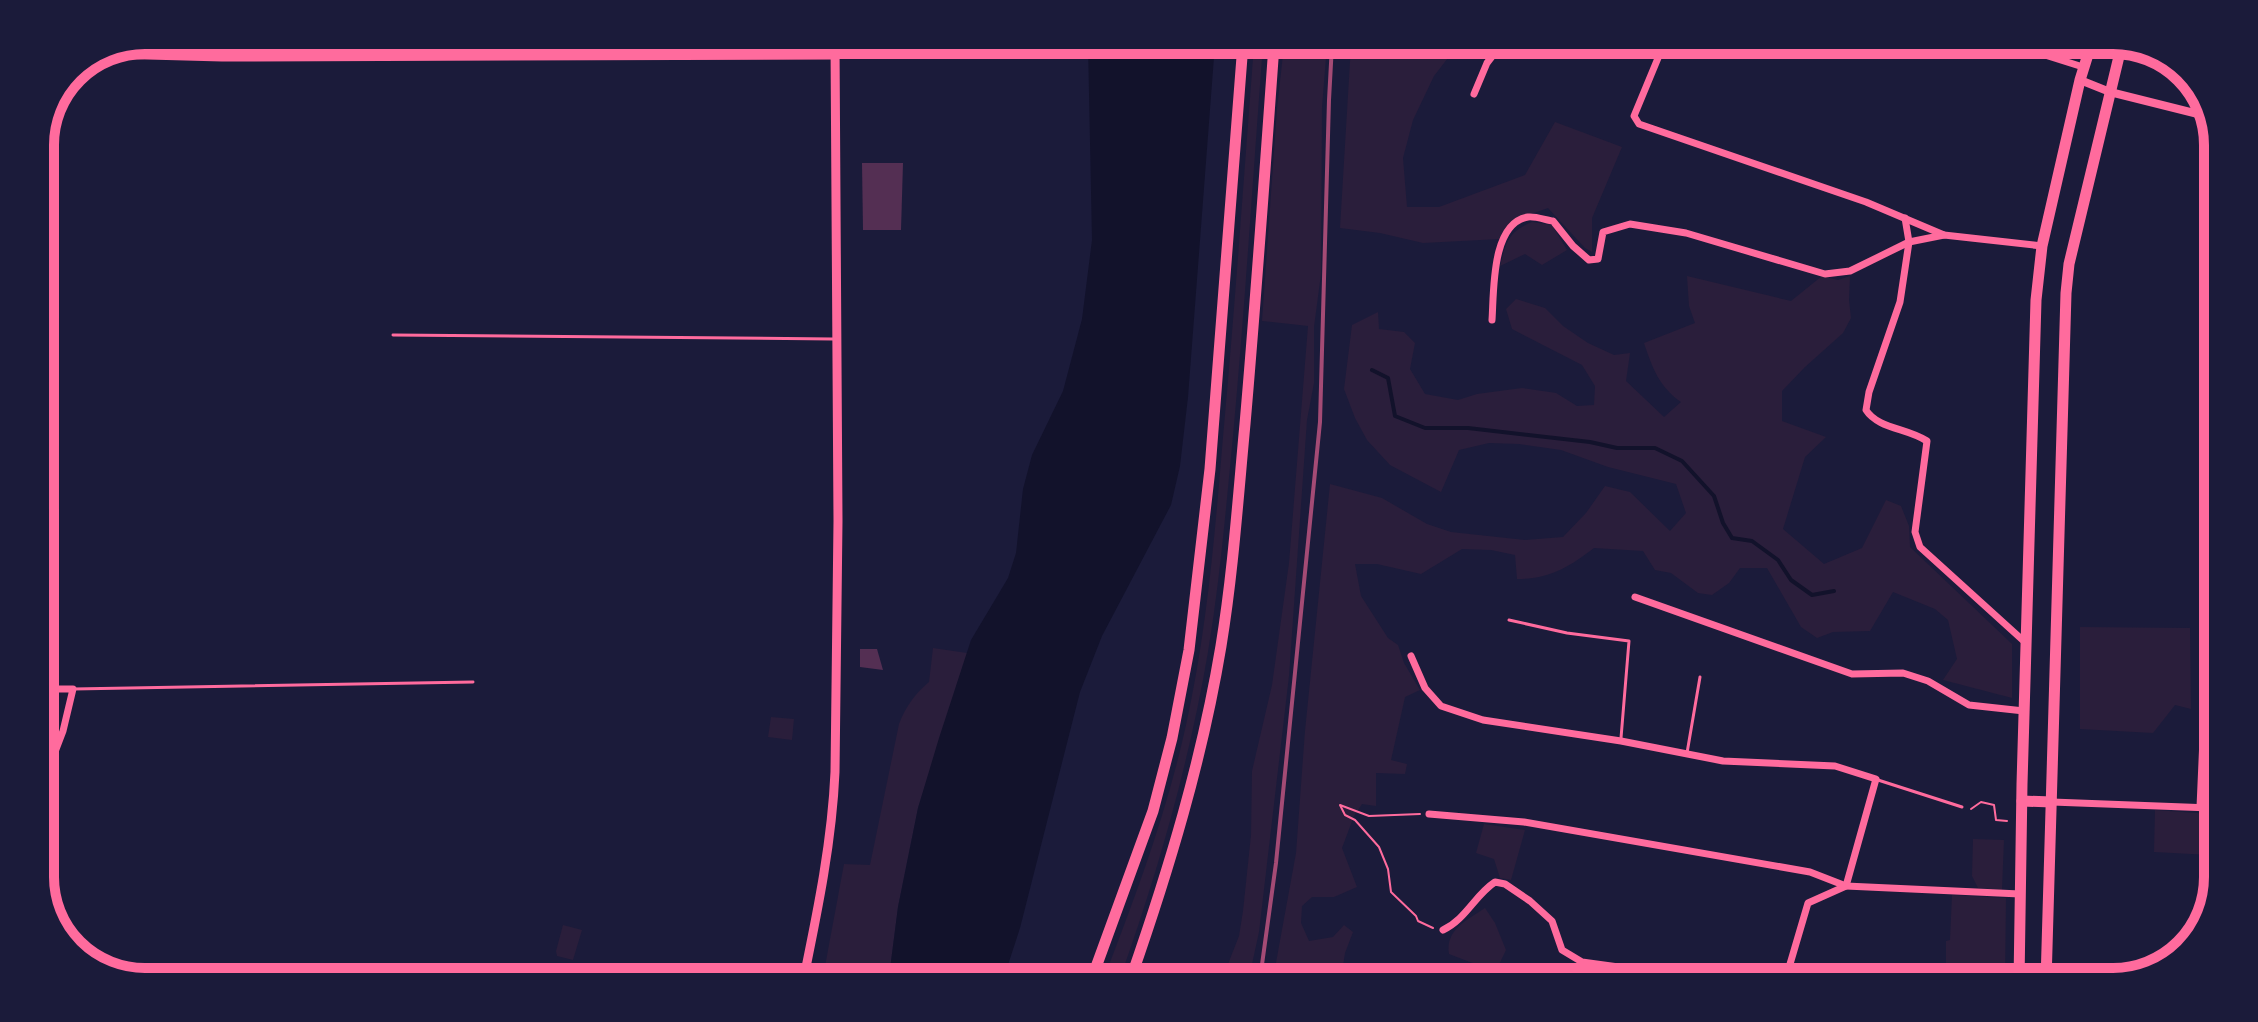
<svg xmlns="http://www.w3.org/2000/svg" width="2258" height="1022" viewBox="0 0 2258 1022" font-family="Merriweather,serif">
<rect width="100%" height="100%" fill="#1b1b3a"/>
<!-- green -->
<g fill="#2a1e3b">
<path d="M 1254,45 L 1263,45 C 1253,175 1245,306 1233,436 C 1226,508 1220,580 1208,652 C 1189,763 1158,872 1120,978 L 1104,978 C 1136,895 1167,812 1186,725 C 1207,630 1215,533 1223,437 C 1235,306 1244,175 1254,45 Z"/>
<path d="M 1284,45 L 1327,45 L 1322,107 L 1321,274 L 1314,327 L 1314,383 L 1307,420 L 1289,676 L 1259,932 L 1249,978 L 1225,978 L 1228,964 L 1239,936 L 1243,911 L 1251,835 L 1252,771 L 1272,685 L 1289,563 L 1308,326 L 1262,321 L 1277,109 Z"/>
<path d="M 1351,45 L 1458,45 L 1434,76 L 1413,120 L 1403,158 L 1407,207 L 1439,207 L 1525,175 L 1555,122 L 1622,147 L 1592,218 L 1592,252 L 1585,248 L 1548,208 L 1514,220 L 1500,239 L 1423,243 L 1380,233 L 1340,228 Z"/>
<path d="M 1532,222 L 1552,225 L 1567,250 L 1542,265 L 1525,254 L 1500,266 C 1506,242 1508,232 1532,222 Z"/>
<path d="M 1687,276 L 1791,301 L 1822,276 L 1838,280 L 1850,276 L 1849,300 L 1851,318 L 1843,333 L 1805,367 L 1782,391 L 1782,421 L 1826,437 L 1805,457 L 1783,529 L 1824,564 L 1862,548 L 1886,500 L 1901,506 L 1909,526 L 1910,547 L 2012,644 L 2012,698 L 1943,680 L 1957,659 L 1948,620 L 1935,609 L 1893,592 L 1870,631 L 1833,632 L 1817,638 L 1801,627 L 1767,568 L 1740,568 L 1729,583 L 1712,595 L 1698,593 L 1671,573 L 1655,570 L 1643,551 L 1594,548 C 1569,567 1550,579 1517,579 L 1515,555 L 1491,550 L 1462,549 L 1421,574 L 1377,564 L 1355,564 L 1361,596 L 1388,638 L 1398,645 L 1404,663 L 1420,690 L 1405,697 L 1391,760 L 1407,764 L 1405,774 L 1376,773 L 1376,806 L 1362,804 L 1354,816 L 1342,848 L 1357,887 L 1334,897 L 1312,897 L 1302,906 L 1301,923 L 1309,941 L 1333,937 L 1344,925 L 1353,932 L 1345,953 L 1341,979 L 1273,979 L 1296,853 L 1305,731 L 1330,484 L 1382,498 L 1427,524 L 1451,532 L 1525,540 L 1563,537 L 1586,513 L 1605,486 L 1630,492 L 1670,531 L 1686,513 L 1676,484 L 1608,467 L 1561,450 L 1519,444 L 1489,443 L 1459,450 L 1441,492 L 1390,465 L 1367,440 L 1355,418 L 1344,389 L 1352,325 L 1378,312 L 1379,329 L 1404,332 L 1415,343 L 1410,369 L 1425,394 L 1458,400 L 1477,394 L 1522,388 L 1556,393 L 1577,406 L 1594,405 L 1595,386 L 1582,365 L 1512,329 L 1506,309 L 1516,299 L 1545,308 L 1563,326 L 1588,343 L 1614,355 L 1630,353 L 1626,381 L 1664,417 L 1681,402 C 1659,387 1652,367 1644,343 L 1695,323 L 1689,306 Z"/>
<path d="M 2080,627 L 2190,628 L 2191,709 L 2175,705 L 2153,733 L 2080,729 Z"/>
<path d="M 933,648 L 967,653 L 918,808 L 898,907 L 889,977 L 823,977 L 844,864 L 870,865 L 899,724 C 906,706 915,694 929,682 Z"/>
<path d="M 771,717 L 794,719 L 792,740 L 768,737 Z"/>
<path d="M 2155,810 L 2211,814 L 2210,855 L 2154,852 Z"/>
<path d="M 1484,824 L 1525,830 L 1511,880 L 1500,878 L 1494,859 L 1476,853 Z"/>
<path d="M 1973,839 L 2004,840 L 2002,890 L 1978,888 L 1972,876 Z"/>
<path d="M 1952,895 L 2006,898 L 2005,982 L 1946,981 L 1946,941 L 1950,940 Z"/>
<path d="M 1485,908 L 1495,923 L 1506,950 L 1495,973 L 1499,979 L 1480,979 L 1475,964 L 1449,954 C 1445,930 1467,920 1485,908 Z"/>
<path d="M 563,925 L 582,930 L 573,960 L 557,956 L 556,951 Z"/>
</g>
<!-- water -->
<path fill="#12122b" d="M 1088,44 L 1215,44 L 1188,397 L 1180,466 L 1171,505 L 1102,636 L 1080,692 L 1020,928 L 1004,977 L 889,977 L 898,907 L 918,808 L 939,738 L 971,640 L 1008,578 L 1016,553 L 1023,489 L 1032,455 L 1063,391 L 1082,319 L 1092,240 Z"/>
<g fill="none" stroke-linecap="round" stroke-linejoin="round">
<!-- stream -->
<path stroke="#12122b" stroke-width="4" d="M 1372,370 L 1388,378 L 1395,416 L 1425,428 L 1468,428 L 1590,442 L 1617,448 L 1655,448 L 1682,461 L 1714,496 L 1723,523 L 1732,538 L 1752,541 L 1778,560 L 1791,580 L 1812,595 L 1834,591"/>
</g>
<!-- building -->
<g fill="#542f53">
<path d="M 862,163 L 903,163 L 901,230 L 863,230 Z"/>
<path d="M 860,649 L 877,649 L 883,670 L 860,667 Z"/>
</g>
<g fill="none" stroke-linecap="round" stroke-linejoin="round">
<!-- path -->
<g stroke="#ff6b9d" stroke-width="2">
<path d="M 1971,809 L 1981,802 L 1994,805 L 1996,820 L 2007,821"/>
<path d="M 1420,814 L 1369,816 L 1340,805 L 1345,815 L 1355,820 L 1379,847 L 1388,869 L 1391,892 L 1416,916 L 1418,921 L 1433,928"/>
</g>
<!-- service -->
<g stroke="#ff6b9d" stroke-width="3">
<path d="M 245,40 L 246,53"/>
<path d="M 387,41 L 387,53"/>
<path d="M 670,42 L 670,52"/>
<path d="M 393,335 L 833,339"/>
<path d="M 1509,620 L 1567,633 L 1629,641 L 1621,738"/>
<path d="M 73,689 L 473,682"/>
<path d="M 1687,753 L 1700,677"/>
<path d="M 1878,780 L 1962,807"/>
<path d="M 2198,807 L 2205,647"/>
</g>
<!-- minor -->
<g stroke="#ff6b9d" stroke-width="7">
<path d="M 1663,46 L 1634,116 L 1639,124 L 1866,202 L 1944,235 L 2042,246"/>
<path d="M 2023,48 L 2083,67"/>
<path d="M 1474,94 L 1487,63 L 1500,46"/>
<path d="M 1905,218 L 1909,242 L 1900,302 L 1869,392 L 1866,410 C 1878,429 1908,428 1927,441 L 1915,532 L 1920,547 L 2027,644"/>
<path d="M 1492,320 C 1494,292 1491,223 1528,217 C 1535,216 1546,220 1553,221 L 1573,246 L 1589,260 L 1598,259 L 1603,232 L 1630,224 L 1686,233 L 1825,274 L 1850,271 L 1909,242 L 1944,235"/>
<path d="M 1635,597 L 1852,674 L 1903,673 L 1928,681 L 1969,705 L 2024,711"/>
<path d="M 1411,656 L 1425,688 L 1441,706 L 1483,720 L 1621,741 L 1723,761 L 1835,766 L 1876,779 L 1846,886 L 1808,903 L 1785,981"/>
<path d="M 40,689 L 73,689 L 63,731 L 40,791"/>
<path d="M 2052,802 L 2211,808"/>
<path d="M 1429,814 L 1524,822 L 1810,872 L 1846,886 L 2020,894"/>
<path d="M 1443,930 C 1466,919 1475,895 1495,882 L 1505,884 L 1530,901 L 1552,921 L 1562,950 L 1582,962 L 1713,980"/>
</g>
<!-- tertiary -->
<path stroke="#ff6b9d" stroke-width="8" d="M 2080,80 L 2110,92 L 2210,117"/>
<!-- secondary -->
<g stroke="#ff6b9d" stroke-width="9">
<path d="M 111,54 L 222,57 L 835,55"/>
<path d="M 804,977 C 818,909 832,841 835,772 L 838,521 L 835,43"/>
</g>
<!-- primary -->
<g stroke="#ff6b9d" stroke-width="11">
<path d="M 2022,801 L 2052,802"/>
<path d="M 1092,978 L 1153,811 L 1172,738 L 1189,650 L 1210,469 L 1243,44"/>
<path d="M 1131,978 C 1169,869 1202,760 1221,646 C 1233,573 1238,498 1245,424 C 1256,298 1265,171 1274,45"/>
<path d="M 2019,982 L 2022,784 L 2036,300 L 2042,246 L 2080,80 L 2090,48"/>
<path d="M 2046,982 L 2066,293 L 2069,264 L 2121,48"/>
</g>
<!-- rail -->
<path stroke="#a44b75" stroke-width="4" d="M 1260,979 L 1276,863 L 1320,422 L 1329,100 L 1332,45"/>
</g>
<!-- crop -->
<path d="M0 0H2258V1022H0ZM145 54H2113A91 91 0 0 1 2204 145V877A91 91 0 0 1 2113 968H145A91 91 0 0 1 54 877V145A91 91 0 0 1 145 54Z" fill="#1b1b3a" fill-rule="evenodd"/>
<path fill="none" stroke="#ff6b9d" stroke-width="10" d="M145 54H2113A91 91 0 0 1 2204 145V877A91 91 0 0 1 2113 968H145A91 91 0 0 1 54 877V145A91 91 0 0 1 145 54Z"/>
</svg>
